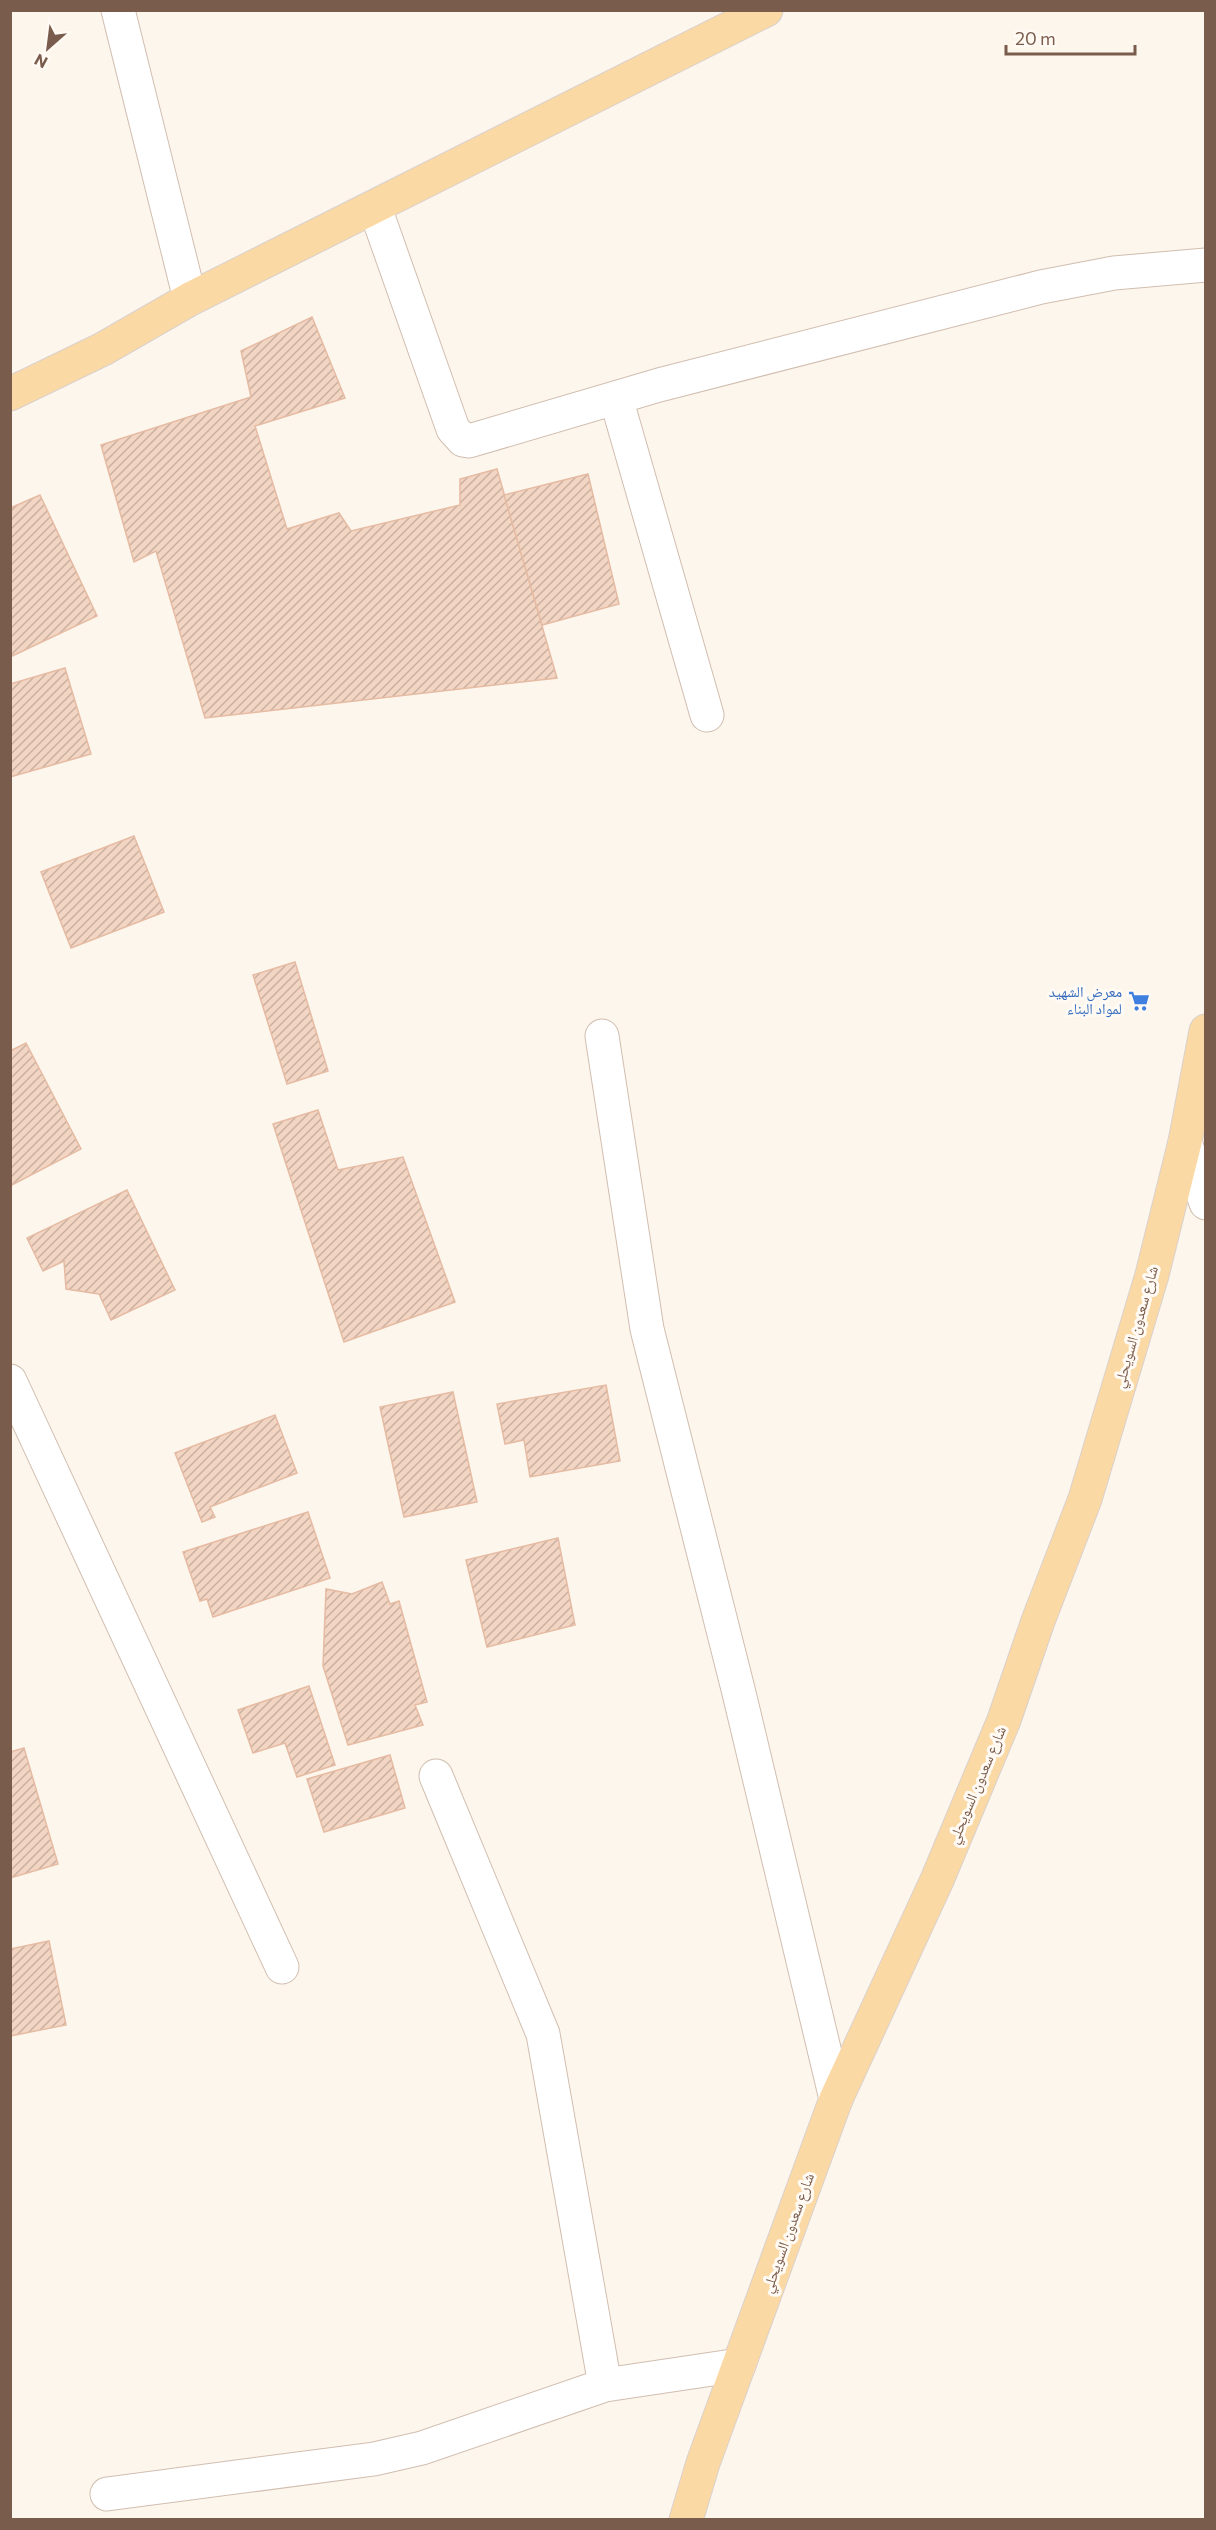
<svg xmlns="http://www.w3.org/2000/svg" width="1216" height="2530" viewBox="0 0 1216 2530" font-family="Commissioner,'Noto Naskh Arabic',sans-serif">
<defs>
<pattern id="building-hatch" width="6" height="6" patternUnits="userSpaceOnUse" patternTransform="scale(1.5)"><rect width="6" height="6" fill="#f3d5c3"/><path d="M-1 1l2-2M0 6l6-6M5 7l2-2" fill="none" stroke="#cab0a1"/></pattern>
</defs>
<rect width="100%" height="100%" fill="#fdf6ec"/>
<!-- building -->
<g fill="url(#building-hatch)" stroke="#e6bba3" stroke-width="1.5">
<path d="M 312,317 L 345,398 L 255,426 L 287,529 L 339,513 L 351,531 L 460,505 L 460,479 L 497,469 L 557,678 L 205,718 L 156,551 L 134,562 L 101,445 L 251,397 L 241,351 Z"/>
<path d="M 588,474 L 619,604 L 542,625 L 504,495 Z"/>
<path d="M 40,495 L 97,616 L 10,657 L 10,508 Z"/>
<path d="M 65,668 L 91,754 L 10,777 L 10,684 Z"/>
<path d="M 134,836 L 164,912 L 71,948 L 41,872 Z"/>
<path d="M 295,962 L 328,1071 L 287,1084 L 253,975 Z"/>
<path d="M 26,1043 L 81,1149 L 10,1186 L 10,1051 Z"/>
<path d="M 318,1110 L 338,1170 L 403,1157 L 455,1302 L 344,1342 L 273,1124 Z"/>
<path d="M 127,1190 L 175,1290 L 111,1320 L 99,1294 L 66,1289 L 64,1261 L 43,1271 L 27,1238 Z"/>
<path d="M 606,1385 L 620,1461 L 530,1477 L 524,1440 L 505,1444 L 497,1404 Z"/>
<path d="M 453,1392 L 477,1502 L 404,1517 L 380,1407 Z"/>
<path d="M 275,1415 L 297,1473 L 210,1507 L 215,1517 L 202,1522 L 175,1453 Z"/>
<path d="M 308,1512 L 330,1578 L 213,1617 L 207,1599 L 200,1601 L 183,1552 Z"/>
<path d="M 558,1538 L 575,1625 L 487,1647 L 466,1560 Z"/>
<path d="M 382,1582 L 390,1604 L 399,1601 L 427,1702 L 415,1705 L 423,1725 L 348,1745 L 323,1666 L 326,1589 L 352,1594 Z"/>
<path d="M 309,1686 L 335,1765 L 297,1777 L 285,1743 L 253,1753 L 238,1710 Z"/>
<path d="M 24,1748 L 58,1864 L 10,1878 L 10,1752 Z"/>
<path d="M 390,1755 L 405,1808 L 324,1832 L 307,1779 Z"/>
<path d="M 49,1941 L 66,2025 L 10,2036 L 10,1949 Z"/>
</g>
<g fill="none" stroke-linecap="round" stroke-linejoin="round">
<defs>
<g id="minor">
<path d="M 118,10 L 190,299"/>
<path d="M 375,208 L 453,429 L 463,440 L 469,441 L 659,385 L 1041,287 L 1114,273 L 1206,265"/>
<path d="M 616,398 L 707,715"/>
<path d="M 602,1036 L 647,1329 L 739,1693 L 836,2099"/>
<path d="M 1185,1142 L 1206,1203"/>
<path d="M 10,1381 L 282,1967"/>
<path d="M 436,1776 L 543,2034 L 605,2385"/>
<path d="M 107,2494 L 374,2459 L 422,2448 L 605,2385 L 739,2365"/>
</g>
<g id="major">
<path d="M 10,394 L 103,349 L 190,299 L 766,10"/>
<path d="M 686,2520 L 703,2463 L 836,2099 L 937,1880 L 1004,1720 L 1038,1621 L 1085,1499 L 1152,1275 L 1185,1142 L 1206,1031"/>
</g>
</defs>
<!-- minor casing -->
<use href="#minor" stroke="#d1beb0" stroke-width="35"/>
<!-- major casing -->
<use href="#major" stroke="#dad1cd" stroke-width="35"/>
<!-- minor -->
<use href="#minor" stroke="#fff" stroke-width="33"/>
<!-- major -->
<use href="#major" stroke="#fbd9a5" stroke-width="33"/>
</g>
<!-- icons -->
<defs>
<symbol id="supermarket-bare" viewBox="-9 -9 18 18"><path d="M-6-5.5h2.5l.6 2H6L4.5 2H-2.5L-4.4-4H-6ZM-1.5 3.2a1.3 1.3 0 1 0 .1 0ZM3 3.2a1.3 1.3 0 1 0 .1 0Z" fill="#3f7fe0" stroke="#fffaf3" stroke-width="2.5" paint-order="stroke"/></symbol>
</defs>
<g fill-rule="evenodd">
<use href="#supermarket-bare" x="1124" y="986" width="30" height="30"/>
</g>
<g text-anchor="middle" stroke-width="6" stroke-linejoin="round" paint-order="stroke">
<!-- shop labels -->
<g font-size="15" fill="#366cbe" stroke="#fffaf3" text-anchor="end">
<text x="1122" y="997">معرض الشهيد<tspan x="1122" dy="17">لمواد البناء</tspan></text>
</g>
<!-- street labels -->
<g font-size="15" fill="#7a5c4d" stroke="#fffaf3">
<text transform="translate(1136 1327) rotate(-74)" y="5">شارع سعدون السويحلي</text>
<text transform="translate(977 1785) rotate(-67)" y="5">شارع سعدون السويحلي</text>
<text transform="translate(788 2233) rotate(-70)" y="5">شارع سعدون السويحلي</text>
</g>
</g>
<!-- border -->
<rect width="1216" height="2530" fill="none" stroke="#7a5c4d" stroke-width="24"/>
<!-- north arrow -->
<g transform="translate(48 48) rotate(208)" stroke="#fffaf3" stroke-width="4.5" paint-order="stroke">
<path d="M0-4.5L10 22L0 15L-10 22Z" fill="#7a5c4d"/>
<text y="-9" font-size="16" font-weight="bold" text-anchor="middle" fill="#7a5c4d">N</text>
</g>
<!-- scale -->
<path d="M1006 45v9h129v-9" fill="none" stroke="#7a5c4d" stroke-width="3"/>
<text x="1015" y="45" font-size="18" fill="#7a5c4d" stroke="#fffaf3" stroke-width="4.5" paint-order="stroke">20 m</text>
</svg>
